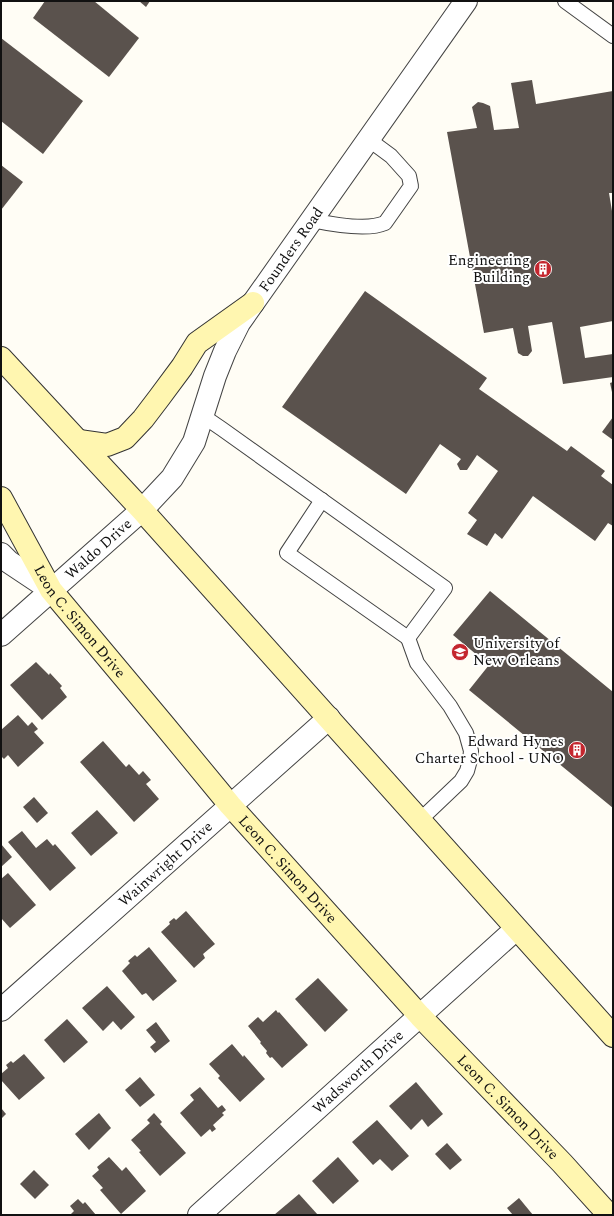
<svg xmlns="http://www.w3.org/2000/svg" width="614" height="1216" viewBox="0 0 614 1216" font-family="Spectral,serif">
<rect width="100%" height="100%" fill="#fffdf5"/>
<!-- building -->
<g fill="#5a524d">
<path d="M 45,1 L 94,1 L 139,38 L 109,77 L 33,18 Z"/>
<path d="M 139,1 L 150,1 L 146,7 Z"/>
<path d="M 1,38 L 83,101 L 43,154 L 1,121 Z"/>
<path d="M 532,80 L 536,104 L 613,91 L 613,193 L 609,193 L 613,217 L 613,321 L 580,327 L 585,358 L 613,354 L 613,377 L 563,384 L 552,322 L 528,326 L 532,351 L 528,356 L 523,356 L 518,353 L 513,328 L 484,333 L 447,132 L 477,128 L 472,107 L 478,102 L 483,103 L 490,106 L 494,130 L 519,128 L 511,83 Z"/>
<path d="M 1,165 L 23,182 L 1,210 Z"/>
<path d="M 365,291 L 487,378 L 479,389 L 567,451 L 571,446 L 605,471 L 601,476 L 613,485 L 613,526 L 608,523 L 595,541 L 533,496 L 502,539 L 495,533 L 487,546 L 467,534 L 477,520 L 468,513 L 498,471 L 477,455 L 467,470 L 460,470 L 457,464 L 461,459 L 440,444 L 406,494 L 282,407 Z"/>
<path d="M 613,382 L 613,392 L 612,392 L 610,383 Z"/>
<path d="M 613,417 L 613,440 L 602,432 Z"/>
<path d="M 490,591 L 613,692 L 613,808 L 469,690 L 489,665 L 453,635 Z"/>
<path d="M 36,662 L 49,675 L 50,673 L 62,686 L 60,688 L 67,697 L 42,720 L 10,685 Z"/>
<path d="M 18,715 L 28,726 L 32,722 L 38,729 L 34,732 L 44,743 L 18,767 L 8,755 L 4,759 L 1,756 L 1,749 L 2,748 L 1,747 L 1,730 Z"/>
<path d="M 103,741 L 126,767 L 129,764 L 139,775 L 143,771 L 151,780 L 146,784 L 159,799 L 134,822 L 80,762 Z"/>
<path d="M 34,797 L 48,813 L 37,823 L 23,807 Z"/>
<path d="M 97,810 L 118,833 L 91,856 L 71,833 Z"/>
<path d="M 22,831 L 36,848 L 47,839 L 53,846 L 55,844 L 76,868 L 50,891 L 8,842 Z"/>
<path d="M 1,844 L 12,857 L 1,867 Z"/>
<path d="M 8,873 L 36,905 L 10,928 L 1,918 L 1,879 Z"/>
<path d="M 186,911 L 215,944 L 203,954 L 205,958 L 194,968 L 161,932 L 170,924 L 169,922 L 174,918 L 176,920 Z"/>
<path d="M 149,947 L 177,981 L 153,1001 L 146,993 L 142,995 L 122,971 L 130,963 L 128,961 L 135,955 L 137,957 Z"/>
<path d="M 318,978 L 348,1010 L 325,1032 L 295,999 Z"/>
<path d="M 107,986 L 135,1017 L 121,1030 L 113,1021 L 103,1031 L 82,1008 Z"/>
<path d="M 276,1010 L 278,1013 L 279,1012 L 308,1045 L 282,1068 L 272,1057 L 270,1058 L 266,1053 L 267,1051 L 260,1043 L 261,1042 L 248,1026 L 258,1017 L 263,1022 Z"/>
<path d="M 67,1019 L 88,1042 L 64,1063 L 44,1040 Z"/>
<path d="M 156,1022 L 170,1041 L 155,1053 L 150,1047 L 156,1042 L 146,1030 Z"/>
<path d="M 232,1044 L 243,1057 L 244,1055 L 265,1079 L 240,1102 L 218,1078 L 220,1076 L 209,1064 Z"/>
<path d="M 24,1054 L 45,1078 L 19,1100 L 1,1080 L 1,1074 L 8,1068 L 6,1065 L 11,1061 L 13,1063 Z"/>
<path d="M 140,1077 L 155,1095 L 140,1107 L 125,1090 Z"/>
<path d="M 416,1082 L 443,1114 L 428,1127 L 422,1119 L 411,1130 L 389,1106 Z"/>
<path d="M 200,1087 L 218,1108 L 222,1105 L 226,1110 L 222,1113 L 224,1115 L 213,1125 L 216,1129 L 212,1132 L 210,1129 L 201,1137 L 180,1113 L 194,1100 L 190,1095 Z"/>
<path d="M 1,1108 L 6,1114 L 1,1119 Z"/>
<path d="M 99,1113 L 111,1128 L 89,1150 L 75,1134 Z"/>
<path d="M 154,1113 L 162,1122 L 160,1124 L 186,1153 L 160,1176 L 139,1152 L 141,1151 L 131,1140 L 150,1123 L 147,1120 Z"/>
<path d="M 377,1120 L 409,1156 L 392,1171 L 380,1159 L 373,1165 L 352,1142 Z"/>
<path d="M 447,1143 L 462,1160 L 450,1170 L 435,1154 Z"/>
<path d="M 109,1157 L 122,1171 L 126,1167 L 146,1191 L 121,1214 L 100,1190 L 103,1188 L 92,1176 L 99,1170 L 97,1167 Z"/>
<path d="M 338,1157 L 359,1181 L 333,1204 L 312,1181 Z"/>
<path d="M 34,1170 L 49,1185 L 35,1199 L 20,1184 Z"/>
<path d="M 299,1194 L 318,1215 L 274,1215 Z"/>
<path d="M 519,1198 L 533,1215 L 513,1215 L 507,1208 Z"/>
<path d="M 78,1199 L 83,1204 L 85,1202 L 96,1215 L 70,1215 L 74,1211 L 70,1206 Z"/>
</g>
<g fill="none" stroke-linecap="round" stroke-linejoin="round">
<defs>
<g id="service">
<path d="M 565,1 L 613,36"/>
<path d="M 311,220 C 330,224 367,231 385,223 L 411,186 L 409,176 L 391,156 L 368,139"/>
<path d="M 203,416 L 222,429 L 445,588 L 408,638 L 417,663 L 450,706 L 466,733 L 471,751 L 470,760 L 467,771 L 461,781 L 420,820"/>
<path d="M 322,500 L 287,553 L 408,638"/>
</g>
<g id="minor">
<path d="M 1,554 L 9,562 L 51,590"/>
<path id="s1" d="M 1,635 L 142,510 L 172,478 L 194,442 L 215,376 L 225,351 L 239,323 L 466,1"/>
<path id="s2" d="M 1,1010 L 329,718"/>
<path id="s3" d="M 199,1215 L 516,929"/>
</g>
<g id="secondary">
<path d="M 1,358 L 142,510 L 613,1036"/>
<path d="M 79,441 L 107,445 L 125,438 L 143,419 L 159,398 L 182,367 L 197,343 L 253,303"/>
<path id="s4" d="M 1,498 L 51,590 L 164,725 L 230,805 L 420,1016 L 562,1163 L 609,1215"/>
</g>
</defs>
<!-- service casing -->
<use href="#service" stroke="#444" stroke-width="16"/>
<!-- minor casing -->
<use href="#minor" stroke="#444" stroke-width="24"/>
<!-- secondary casing -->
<use href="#secondary" stroke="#333" stroke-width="24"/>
<!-- service -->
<use href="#service" stroke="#fff" stroke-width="14"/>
<!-- minor -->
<use href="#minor" stroke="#fff" stroke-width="22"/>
<!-- secondary -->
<use href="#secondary" stroke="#fff6b0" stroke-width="22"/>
</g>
<!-- icons -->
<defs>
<symbol id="building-disc" viewBox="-11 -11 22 22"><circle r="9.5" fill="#c4262e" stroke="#fff"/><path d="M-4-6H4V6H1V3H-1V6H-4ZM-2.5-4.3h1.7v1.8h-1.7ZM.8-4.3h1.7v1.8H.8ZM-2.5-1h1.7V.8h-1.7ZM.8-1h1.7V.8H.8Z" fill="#fff"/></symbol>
<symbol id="university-disc" viewBox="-11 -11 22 22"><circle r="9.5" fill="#c4262e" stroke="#fff"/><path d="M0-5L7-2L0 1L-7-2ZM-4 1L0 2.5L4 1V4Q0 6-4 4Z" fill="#fff"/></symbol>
</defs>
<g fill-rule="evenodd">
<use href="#building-disc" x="533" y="259" width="20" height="20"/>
<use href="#university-disc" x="450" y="642" width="20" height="20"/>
<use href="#building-disc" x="567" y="740" width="20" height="20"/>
</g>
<g text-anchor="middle" stroke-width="4" stroke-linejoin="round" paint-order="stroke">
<!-- street labels -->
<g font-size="15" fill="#111" stroke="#fff">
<text dy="5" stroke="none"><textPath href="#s1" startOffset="492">Founders Road</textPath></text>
<text dy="5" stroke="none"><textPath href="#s1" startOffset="130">Waldo Drive</textPath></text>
<text dy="5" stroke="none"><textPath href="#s4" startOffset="147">Leon C. Simon Drive</textPath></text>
<text dy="5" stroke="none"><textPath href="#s2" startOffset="220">Wainwright Drive</textPath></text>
<text dy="5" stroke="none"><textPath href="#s4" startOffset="471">Leon C. Simon Drive</textPath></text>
<text dy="5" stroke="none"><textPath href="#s3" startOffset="214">Wadsworth Drive</textPath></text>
<text dy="5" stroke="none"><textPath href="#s4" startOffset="795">Leon C. Simon Drive</textPath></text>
</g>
<!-- poi labels -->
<g font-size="15" fill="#111" stroke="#fff" text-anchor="end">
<text x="530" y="265">Engineering<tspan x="530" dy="17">Building</tspan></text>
<text x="473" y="648" text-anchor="start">University of<tspan x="473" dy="17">New Orleans</tspan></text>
<text x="564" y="746">Edward Hynes<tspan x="564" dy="17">Charter School - UNO</tspan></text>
</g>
</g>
<!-- border -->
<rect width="614" height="1216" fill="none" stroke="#111111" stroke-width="4"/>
</svg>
